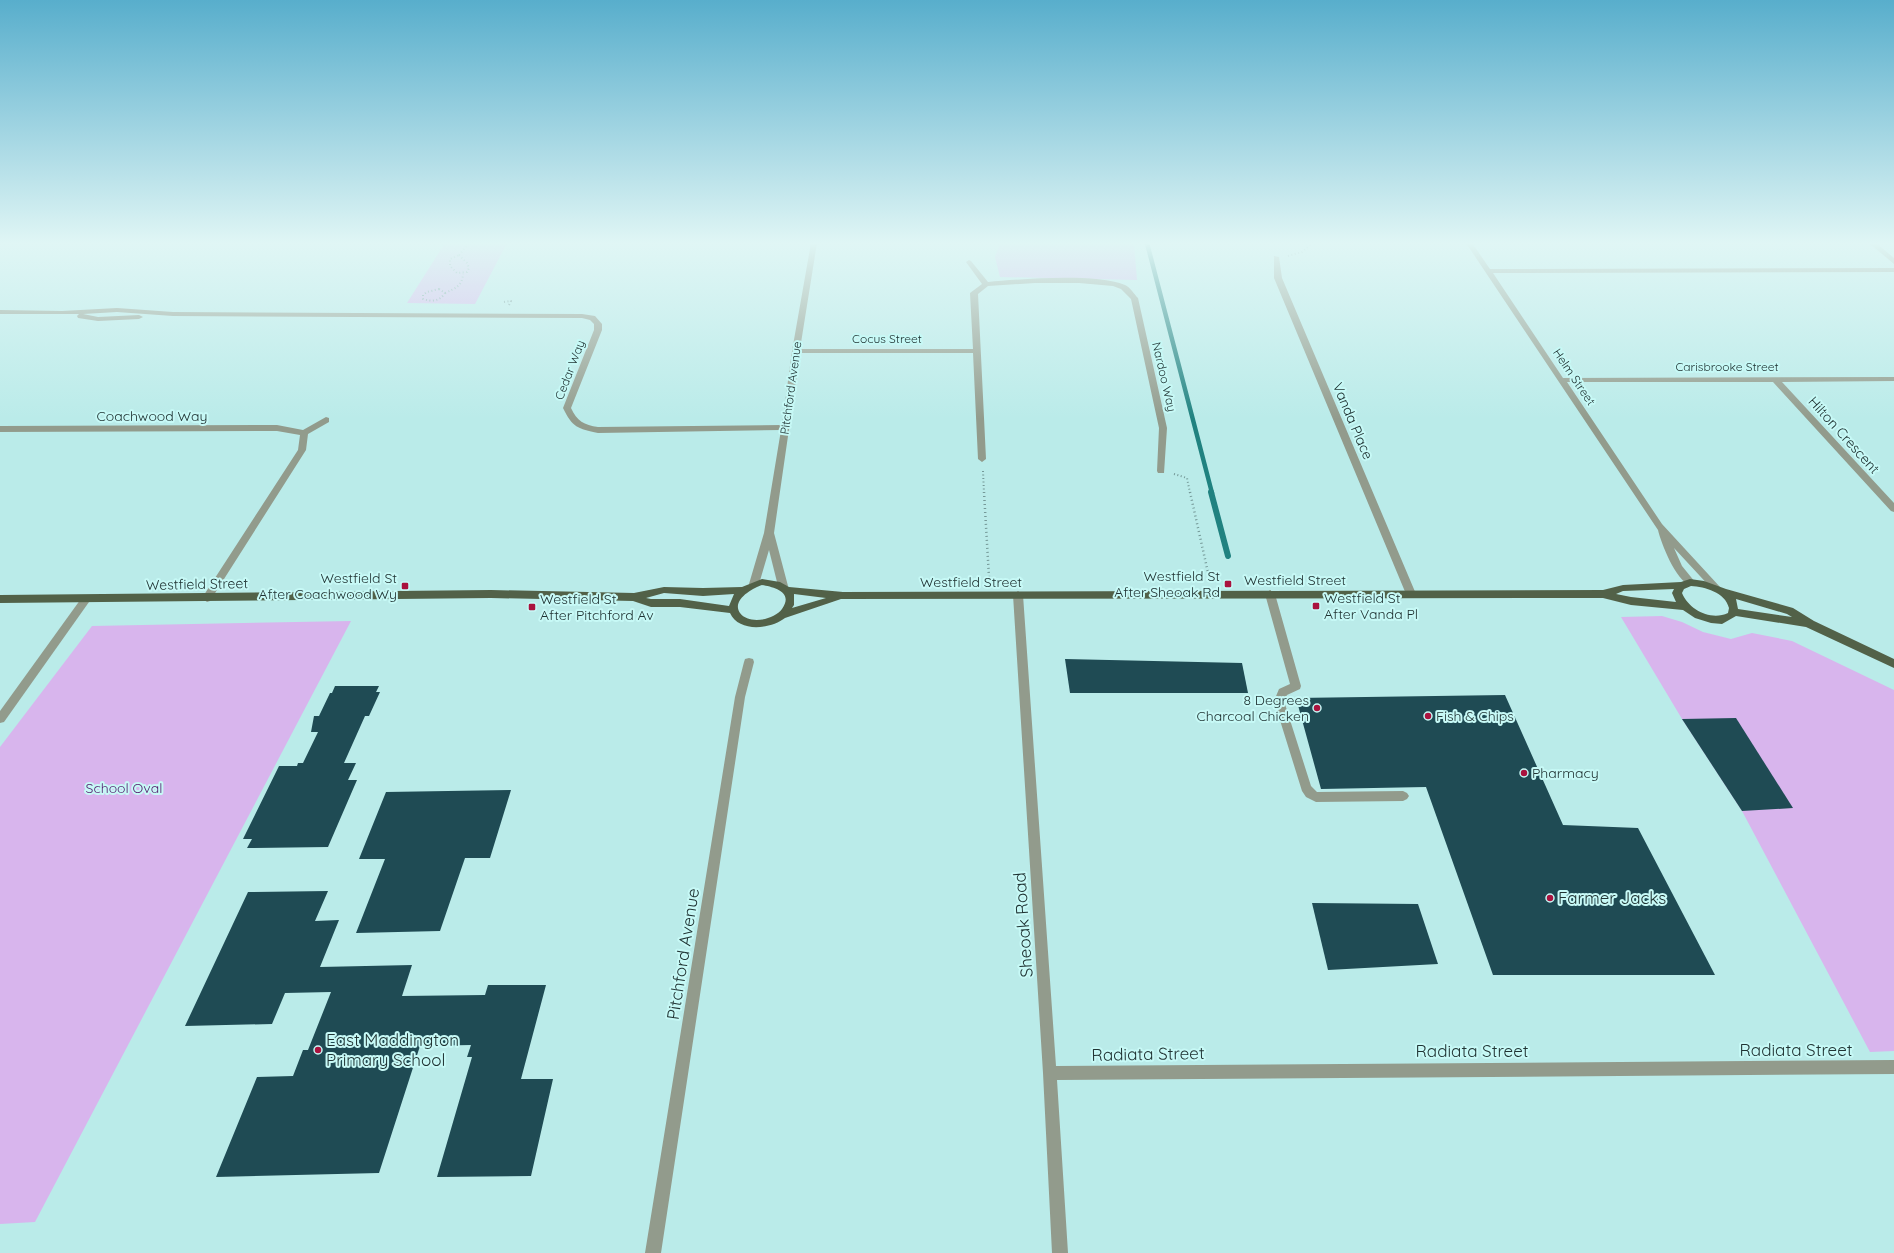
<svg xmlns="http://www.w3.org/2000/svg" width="1894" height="1253" viewBox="0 0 1894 1253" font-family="Quicksand,sans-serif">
<rect width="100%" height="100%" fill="#baebe9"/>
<!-- green -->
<g fill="#d8b5ed">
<path d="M 445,243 L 507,243 L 475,304 L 407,303 Z"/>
<path d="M 1000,243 L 1134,243 L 1137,280 L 1000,277 L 995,257 Z"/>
<path d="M 1662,616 L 1682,622 L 1703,632 L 1731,639 L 1752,633 L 1792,641 L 1894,690 L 1894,1051 L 1870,1052 L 1742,811 L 1682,719 L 1621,617 Z"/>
<path d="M 351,621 L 35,1222 L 0,1224 L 0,747 L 92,626 Z"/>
</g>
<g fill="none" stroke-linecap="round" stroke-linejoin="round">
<!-- stream-far1 -->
<path stroke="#208280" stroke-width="4.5" d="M 1147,243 L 1212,493"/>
<!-- stream -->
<path stroke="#208280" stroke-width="6" d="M 1211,492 L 1228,556"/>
</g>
<!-- building -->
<g fill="#1f4b54">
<path d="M 1065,659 L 1242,663 L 1248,693 L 1070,693 Z"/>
<path d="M 335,686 L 379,686 L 376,692 L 380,692 L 369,716 L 365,716 L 344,763 L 356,763 L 348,780 L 357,780 L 328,847 L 247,848 L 252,839 L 243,839 L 279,766 L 297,766 L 298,763 L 303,763 L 318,732 L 311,732 L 314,716 L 319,716 L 330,693 L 332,693 Z"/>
<path d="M 1505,695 L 1563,825 L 1638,828 L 1715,975 L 1493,975 L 1426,787 L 1321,789 L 1296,698 Z"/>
<path d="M 1736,718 L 1793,808 L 1742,811 L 1682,719 Z"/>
<path d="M 511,790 L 490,858 L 465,858 L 440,931 L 356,933 L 385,859 L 359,859 L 386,792 Z"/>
<path d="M 328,891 L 315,921 L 339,920 L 320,967 L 412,965 L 402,996 L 485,995 L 488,985 L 546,985 L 521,1079 L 553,1079 L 531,1176 L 437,1177 L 472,1057 L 467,1057 L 471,1045 L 420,1046 L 379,1173 L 216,1177 L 257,1077 L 293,1076 L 303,1050 L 308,1050 L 331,992 L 285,993 L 272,1024 L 185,1026 L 248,892 Z"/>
<path d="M 1312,903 L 1418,904 L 1438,964 L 1328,970 Z"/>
</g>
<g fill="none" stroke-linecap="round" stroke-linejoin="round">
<!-- path-far1 -->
<g stroke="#759998" stroke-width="2" stroke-dasharray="1 2.5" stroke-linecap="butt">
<path d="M 459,255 L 467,263 L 469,268 L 467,272 L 457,273 L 450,266 L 450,259 Z"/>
<path d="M 459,255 L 469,243"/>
<path d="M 1288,256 L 1302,252 L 1312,243"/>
<path d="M 439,289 L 445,293 C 440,301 432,302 423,299 L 423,295 L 427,292 Z"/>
<path d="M 445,293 C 456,288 462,286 463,274"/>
<path d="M 504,302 L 511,301 L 509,305"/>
<path d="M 983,471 L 984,493"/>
<path d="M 1174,474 L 1187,478 L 1190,493"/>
</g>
<!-- path -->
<g stroke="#759998" stroke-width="2.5" stroke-dasharray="1 3" stroke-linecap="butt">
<path d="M 984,492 L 989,577"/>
<path d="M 1190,492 L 1209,577"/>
</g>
<!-- minor -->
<g fill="#929b8c" fill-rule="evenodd">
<path d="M 811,243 L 817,243 L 800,349 L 973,349 L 970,293 L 982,284 L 966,262 L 969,260 L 971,261 L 988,282 C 1021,279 1095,273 1125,285 C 1130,287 1134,294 1138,298 L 1167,428 L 1164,473 L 1158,473 L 1157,471 L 1159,428 L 1131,299 L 1121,289 L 1113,286 L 1079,283 L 1035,283 L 988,286 L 978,294 L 986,459 L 982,462 L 978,459 L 973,353 L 800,353 L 774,533 L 788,586 L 783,589 L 778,586 L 769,550 L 759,584 L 754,587 L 749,584 L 764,533 L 781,430 L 598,433 C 578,429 572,427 563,408 L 594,330 L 594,324 L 590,320 L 582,318 L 173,316 L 117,312 L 83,314 L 98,317 L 139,315 L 143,317 L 139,319 L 98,321 L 78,318 L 77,316 L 79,314 L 0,314 L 0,310 L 62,311 L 117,308 L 173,312 L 582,314 L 595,316 L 602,324 L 602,330 L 571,408 C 577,421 584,425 598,427 L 782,425 L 792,351 Z"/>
<path d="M 1466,243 L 1472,243 L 1490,269 L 1894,268 L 1894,272 L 1493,273 L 1563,378 L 1894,377 L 1894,381 L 1782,382 L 1894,503 L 1894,512 L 1891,511 L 1773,382 L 1567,382 L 1662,524 L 1720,587 L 1715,590 L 1712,589 L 1674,548 L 1682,566 L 1695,582 L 1690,585 C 1676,581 1661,543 1658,530 Z"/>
<path d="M 1869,243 L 1876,243 L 1894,258 L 1894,264 Z"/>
<path d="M 1274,256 L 1279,257 L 1282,278 L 1416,594 L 1414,596 L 1408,596 L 1406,594 L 1274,278 Z"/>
<path d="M 326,417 L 329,418 L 329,422 L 308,434 L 306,450 L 210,601 L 207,602 L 202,598 L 298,450 L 300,435 L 277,431 L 0,432 L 0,426 L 277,425 L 303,430 Z"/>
<path d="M 1270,590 L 1275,594 L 1301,686 L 1300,689 L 1287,695 L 1284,701 L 1311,786 L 1317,792 L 1403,791 L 1407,793 L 1409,796 L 1407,799 L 1403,801 L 1316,802 L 1306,797 L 1302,791 L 1274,701 L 1279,689 L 1290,684 L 1265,594 Z"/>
<path d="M 1018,591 L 1023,595 L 1056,1066 L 1894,1060 L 1894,1074 L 1057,1080 L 1068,1253 L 1052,1253 L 1043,1073 L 1013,595 Z"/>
<path d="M 86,595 L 89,596 L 91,599 L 89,602 L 4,722 L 0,723 L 0,711 L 83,596 Z"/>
<path d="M 749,658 L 753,659 L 754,662 L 745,697 L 661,1253 L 645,1253 L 735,697 L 744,662 L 745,659 Z"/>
</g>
<!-- major -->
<path fill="#526148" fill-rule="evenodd" d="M 762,579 L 780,582 L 789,587 L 843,592 L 1603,590 L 1623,585 L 1681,582 L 1690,579 L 1704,581 L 1726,589 L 1793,608 L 1814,621 L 1894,659 L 1894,668 L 1806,627 L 1736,616 L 1722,624 L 1711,623 L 1695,618 L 1683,610 L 1631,605 L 1603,598 L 841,599 L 785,618 C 771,629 739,633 730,613 L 680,607 L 651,607 L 633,601 L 491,598 L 0,603 L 0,595 L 491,590 L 634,593 L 664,587 L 703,588 L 742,587 ZM 762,585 C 774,587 794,592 782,609 C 774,620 749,625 740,613 C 731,600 753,588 762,585 ZM 1691,586 C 1705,587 1725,592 1729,608 L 1728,613 C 1711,621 1689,610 1682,593 L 1684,589 ZM 1674,589 L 1672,593 L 1676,602 L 1631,597 L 1616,594 L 1623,591 ZM 664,593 L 703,596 L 734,594 L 729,606 L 680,599 L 651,599 L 646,598 ZM 794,594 L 826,598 L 792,608 L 794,605 ZM 1736,599 L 1787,614 L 1792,617 L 1738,609 Z"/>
</g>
<!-- sky -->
<linearGradient id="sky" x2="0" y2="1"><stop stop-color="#58aecc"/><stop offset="0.58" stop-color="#e0f6f5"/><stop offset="1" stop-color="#e0f6f5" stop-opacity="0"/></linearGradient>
<rect width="1894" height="419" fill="url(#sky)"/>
<!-- markers -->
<g fill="#a9123e" stroke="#c7f9f6" stroke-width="1.5">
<rect x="1224" y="580" width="8" height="8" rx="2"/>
<rect x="401" y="582" width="8" height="8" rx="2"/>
<rect x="1312" y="602" width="8" height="8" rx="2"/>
<rect x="528" y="603" width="8" height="8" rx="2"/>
<circle cx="1317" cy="708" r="4"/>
<circle cx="1428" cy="716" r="4"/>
<circle cx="1524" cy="773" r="4"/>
<circle cx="1550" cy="898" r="4"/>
<circle cx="318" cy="1050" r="4"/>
</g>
<g text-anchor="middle" stroke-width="4" stroke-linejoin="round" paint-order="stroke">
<!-- far-street labels -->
<g font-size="12" fill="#203333" stroke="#c7f9f6">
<text x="887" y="343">Cocus Street</text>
<text x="1727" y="371">Carisbrooke Street</text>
<text transform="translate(570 370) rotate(-69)" y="4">Cedar Way</text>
<text transform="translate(1164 377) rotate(77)" y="4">Nardoo Way</text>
<text transform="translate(1574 377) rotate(56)" y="4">Helm Street</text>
<text transform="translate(791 388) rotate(-82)" y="4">Pitchford Avenue</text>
</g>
<!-- street labels -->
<g font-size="14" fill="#203333" stroke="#c7f9f6">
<text x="152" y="421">Coachwood Way</text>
<text transform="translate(1353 421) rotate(67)" y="5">Vanda Place</text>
<text transform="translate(1844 435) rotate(48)" y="5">Hilton Crescent</text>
<text x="1295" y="585">Westfield Street</text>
<text x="971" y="587">Westfield Street</text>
<text transform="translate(197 584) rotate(-1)" y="5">Westfield Street</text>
</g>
<!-- poi labels -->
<g font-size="14" fill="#203333" stroke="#c7f9f6" text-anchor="start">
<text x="1220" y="581" text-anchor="end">Westfield St<tspan x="1220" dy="16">After Sheoak Rd</tspan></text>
<text x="397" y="583" text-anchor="end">Westfield St<tspan x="397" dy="16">After Coachwood Wy</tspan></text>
<text x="1324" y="603">Westfield St<tspan x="1324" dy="16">After Vanda Pl</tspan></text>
<text x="540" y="604">Westfield St<tspan x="540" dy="16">After Pitchford Av</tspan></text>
<text x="1309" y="705" text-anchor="end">8 Degrees<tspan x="1309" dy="16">Charcoal Chicken</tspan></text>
<text x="1436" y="721">Fish &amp; Chips</text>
<text x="1532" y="778">Pharmacy</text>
</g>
<!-- park labels -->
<g font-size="14" fill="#521c6c" stroke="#c7f9f6">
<text x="124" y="793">School Oval</text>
</g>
<!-- near-poi labels -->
<g font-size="17" fill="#203333" stroke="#c7f9f6" text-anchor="start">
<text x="1558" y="904">Farmer Jacks</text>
<text x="326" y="1046">East Maddington<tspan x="326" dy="20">Primary School</tspan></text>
</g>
<!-- near-street labels -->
<g font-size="17" fill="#203333" stroke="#c7f9f6">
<text transform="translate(1023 925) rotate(-94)" y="6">Sheoak Road</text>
<text transform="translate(683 954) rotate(-81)" y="6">Pitchford Avenue</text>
<text x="1796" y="1056">Radiata Street</text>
<text x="1472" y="1057">Radiata Street</text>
<text transform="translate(1148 1054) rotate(-1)" y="6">Radiata Street</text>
</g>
</g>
</svg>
